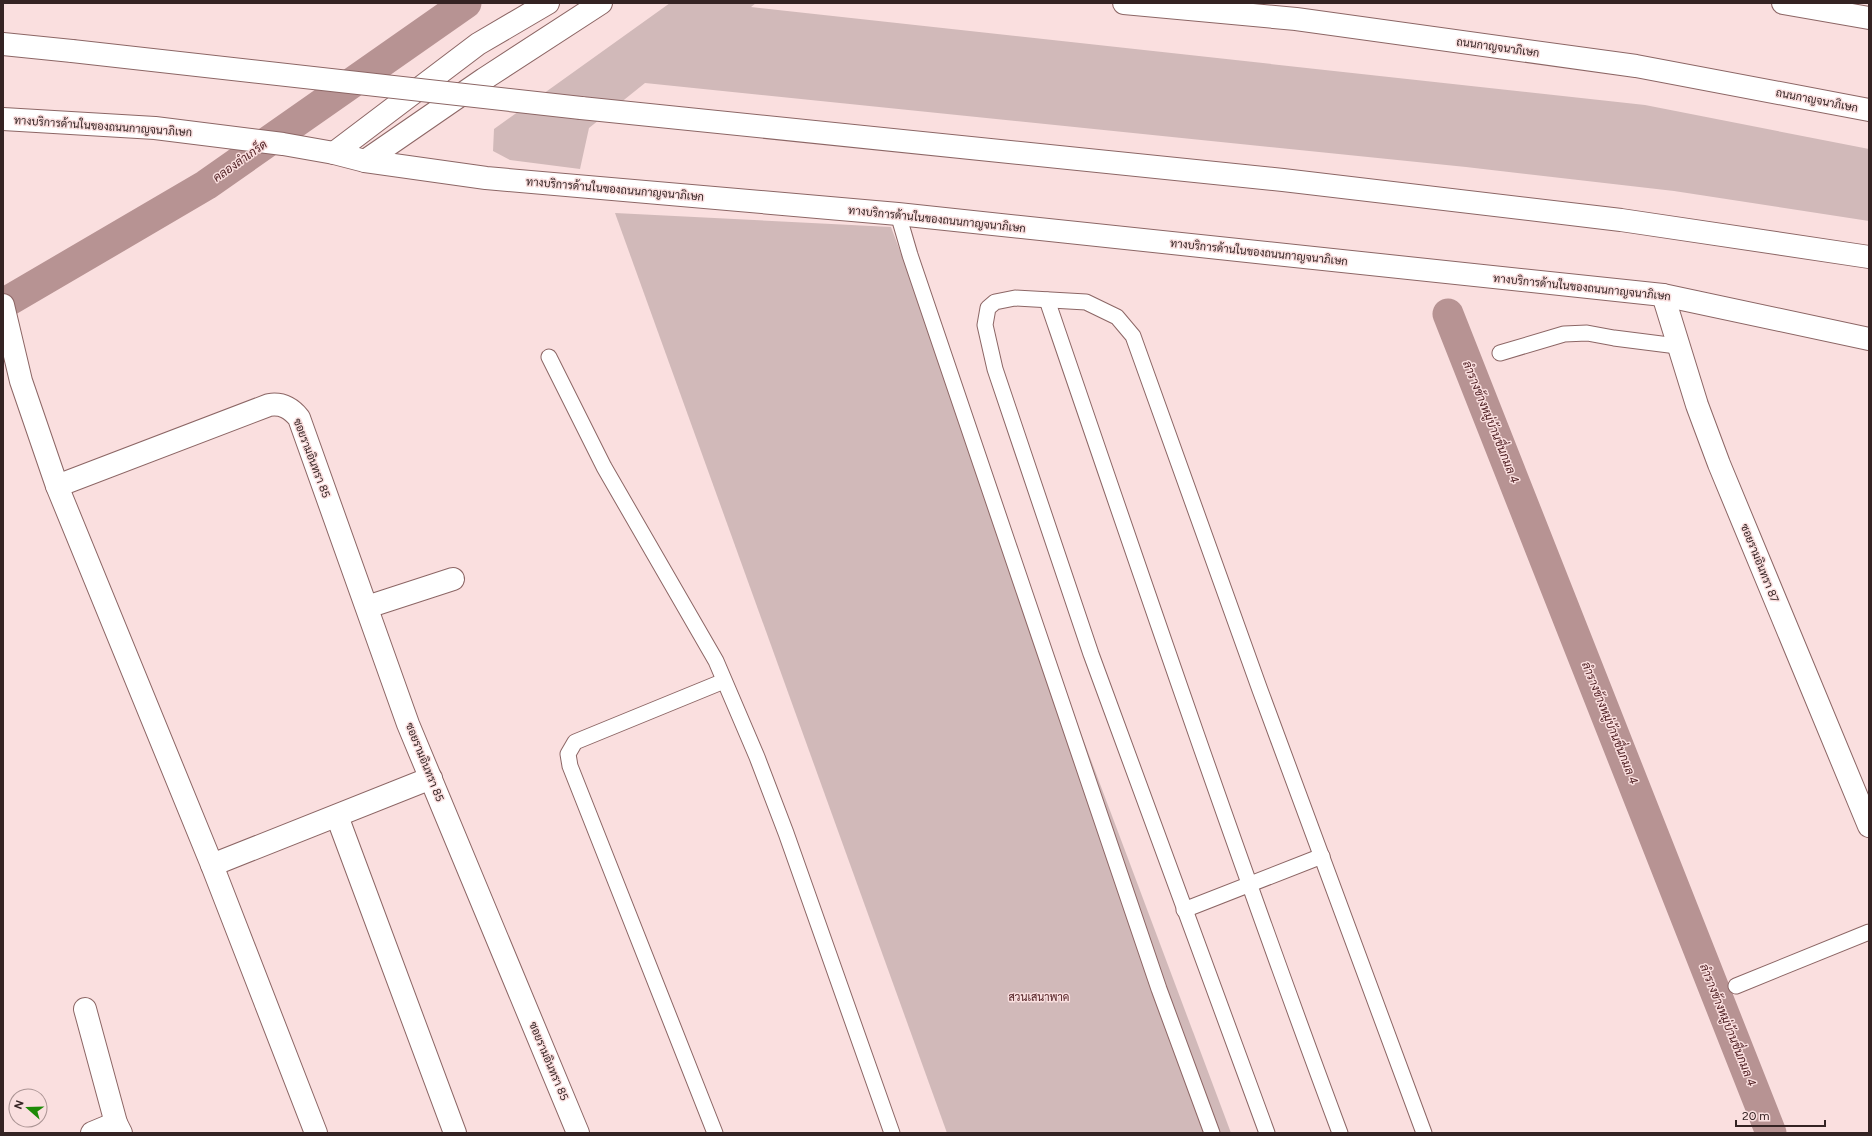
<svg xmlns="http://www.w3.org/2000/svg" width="1872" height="1136" viewBox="0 0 1872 1136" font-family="Figtree,Sarabun,sans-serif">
<rect width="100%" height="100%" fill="#fadfdf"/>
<!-- green -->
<g fill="#d1b9b9">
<path d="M 670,3 L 756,3 L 751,7 L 1645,105 L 1869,149 L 1869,221 L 1674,191 L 1466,167 L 645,83 L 589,128 L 580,169 L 510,160 L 493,151 L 494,129 Z"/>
<path d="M 615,213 L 891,227 L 1231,1133 L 947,1133 Z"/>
</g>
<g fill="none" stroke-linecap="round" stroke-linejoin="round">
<!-- canal -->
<g stroke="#b79393" stroke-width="31">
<path d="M 3,304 L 206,185 L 466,3"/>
<path d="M 1448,314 L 1771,1133"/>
</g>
<defs>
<g id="lane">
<path d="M 898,214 L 910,255 L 1159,989 L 1212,1133"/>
<path d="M 1047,300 C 1142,578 1237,857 1340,1133"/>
<path d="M 1500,353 L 1564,334 L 1587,333 L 1614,338 L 1677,346"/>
<path d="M 549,357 L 604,467 L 716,661 L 757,757 L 786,833 L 892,1133"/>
<path d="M 1184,910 L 1322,856"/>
<path d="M 1736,986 L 1869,932"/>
<path d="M 715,1133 L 570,766 L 568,754 L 575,742 L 724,681"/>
<path d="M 1267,1133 L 1091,654 L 995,369 L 985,325 L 988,308 L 995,302 L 1015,298 L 1086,302 L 1117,317 L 1133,336 L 1260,690 L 1424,1133"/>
</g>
<g id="street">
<path d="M 334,153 L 478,44 L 548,3"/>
<path d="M 365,161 L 484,79 L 601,3"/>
<path d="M 1663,295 L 1697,405 L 1719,464 L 1869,826"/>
<path d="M 3,305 L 21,381 L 57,486 L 212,865 L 316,1133"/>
<path d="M 57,486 L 269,405 C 282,403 291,408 299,418 L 408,724 L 578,1133"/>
<path d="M 367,607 L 453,579"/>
<path d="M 337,816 L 455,1133"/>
<path d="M 212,865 L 431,778"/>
<path d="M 85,1009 L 116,1123 L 121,1133"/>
<path d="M 92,1133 L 116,1123"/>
</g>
<path id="secondary" d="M 3,119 L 155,128 L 283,144 L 334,153 L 365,161 L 486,178 L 898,214 L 1663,295 L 1869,339"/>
<g id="highway">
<path d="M 1124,3 L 1296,19 L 1636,66 L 1869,110"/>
<path d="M 1783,3 L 1869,18"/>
<path d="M 3,44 L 72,51"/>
<path d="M 581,108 L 1283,180 L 1621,220 L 1869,257"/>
</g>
</defs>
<!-- lane casing -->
<use href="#lane" stroke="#8c6665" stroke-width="17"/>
<!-- street casing -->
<use href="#street" stroke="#8c6665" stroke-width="24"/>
<!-- secondary casing -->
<use href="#secondary" stroke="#8c6665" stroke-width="24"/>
<!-- highway casing -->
<use href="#highway" stroke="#8c6665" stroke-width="24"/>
<!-- lane -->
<use href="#lane" stroke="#fff" stroke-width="15"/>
<!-- street -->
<use href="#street" stroke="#fff" stroke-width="22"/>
<!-- secondary -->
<use href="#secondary" stroke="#fff" stroke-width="22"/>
<!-- highway -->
<use href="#highway" stroke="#fff" stroke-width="22"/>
<defs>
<path id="highway-bridge" d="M 72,51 L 581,108"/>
</defs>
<!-- highway-bridge casing -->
<use href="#highway-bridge" stroke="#8c6665" stroke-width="24" stroke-linecap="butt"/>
<!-- highway-bridge -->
<use href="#highway-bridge" stroke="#fff" stroke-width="22"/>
</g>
<g text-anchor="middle" stroke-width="3" stroke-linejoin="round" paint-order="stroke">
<!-- street labels -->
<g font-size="11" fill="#342323" stroke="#fadfdf">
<text transform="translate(1498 47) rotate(8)" y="4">ถนนกาญจนาภิเษก</text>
<text transform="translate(1817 100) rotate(11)" y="4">ถนนกาญจนาภิเษก</text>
<text transform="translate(103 126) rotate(4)" y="4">ทางบริการด้านในของถนนกาญจนาภิเษก</text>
<text transform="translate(615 189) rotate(5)" y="4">ทางบริการด้านในของถนนกาญจนาภิเษก</text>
<text transform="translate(937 219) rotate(6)" y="4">ทางบริการด้านในของถนนกาญจนาภิเษก</text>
<text transform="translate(1259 252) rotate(6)" y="4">ทางบริการด้านในของถนนกาญจนาภิเษก</text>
<text transform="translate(1582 287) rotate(6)" y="4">ทางบริการด้านในของถนนกาญจนาภิเษก</text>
<text transform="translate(312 458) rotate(69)" y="4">ซอยรามอินทรา 85</text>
<text transform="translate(1760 563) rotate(68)" y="4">ซอยรามอินทรา 87</text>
<text transform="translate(425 762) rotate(68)" y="4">ซอยรามอินทรา 85</text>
<text transform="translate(549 1061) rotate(67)" y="4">ซอยรามอินทรา 85</text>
</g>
<!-- park labels -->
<g font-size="11" fill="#532124" stroke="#fadfdf">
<text x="1039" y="1001">สวนเสนาพาค</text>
</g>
<!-- water labels -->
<g font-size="12" font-style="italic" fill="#4d1d20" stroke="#fadfdf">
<text transform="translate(240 161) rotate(-35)" y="4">คลองลำเกร็ด</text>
<text transform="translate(1491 422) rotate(68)" y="4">ลำรางข้างหมู่บ้านชื่นกมล 4</text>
<text transform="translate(1610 723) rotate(68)" y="4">ลำรางข้างหมู่บ้านชื่นกมล 4</text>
<text transform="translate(1728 1025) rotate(68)" y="4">ลำรางข้างหมู่บ้านชื่นกมล 4</text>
</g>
</g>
<!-- border -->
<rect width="1872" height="1136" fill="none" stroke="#342323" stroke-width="8"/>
<!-- north arrow -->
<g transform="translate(28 1108) rotate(290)"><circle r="19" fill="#fadfdf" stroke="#ab9494"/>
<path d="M0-3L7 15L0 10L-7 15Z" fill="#1d8a06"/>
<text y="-6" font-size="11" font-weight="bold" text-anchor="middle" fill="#342323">N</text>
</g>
<!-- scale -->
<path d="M1736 1120v6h89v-6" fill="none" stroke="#342323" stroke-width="2"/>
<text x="1742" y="1120" font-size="12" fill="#342323" stroke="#fadfdf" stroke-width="3" paint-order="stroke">20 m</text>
</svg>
